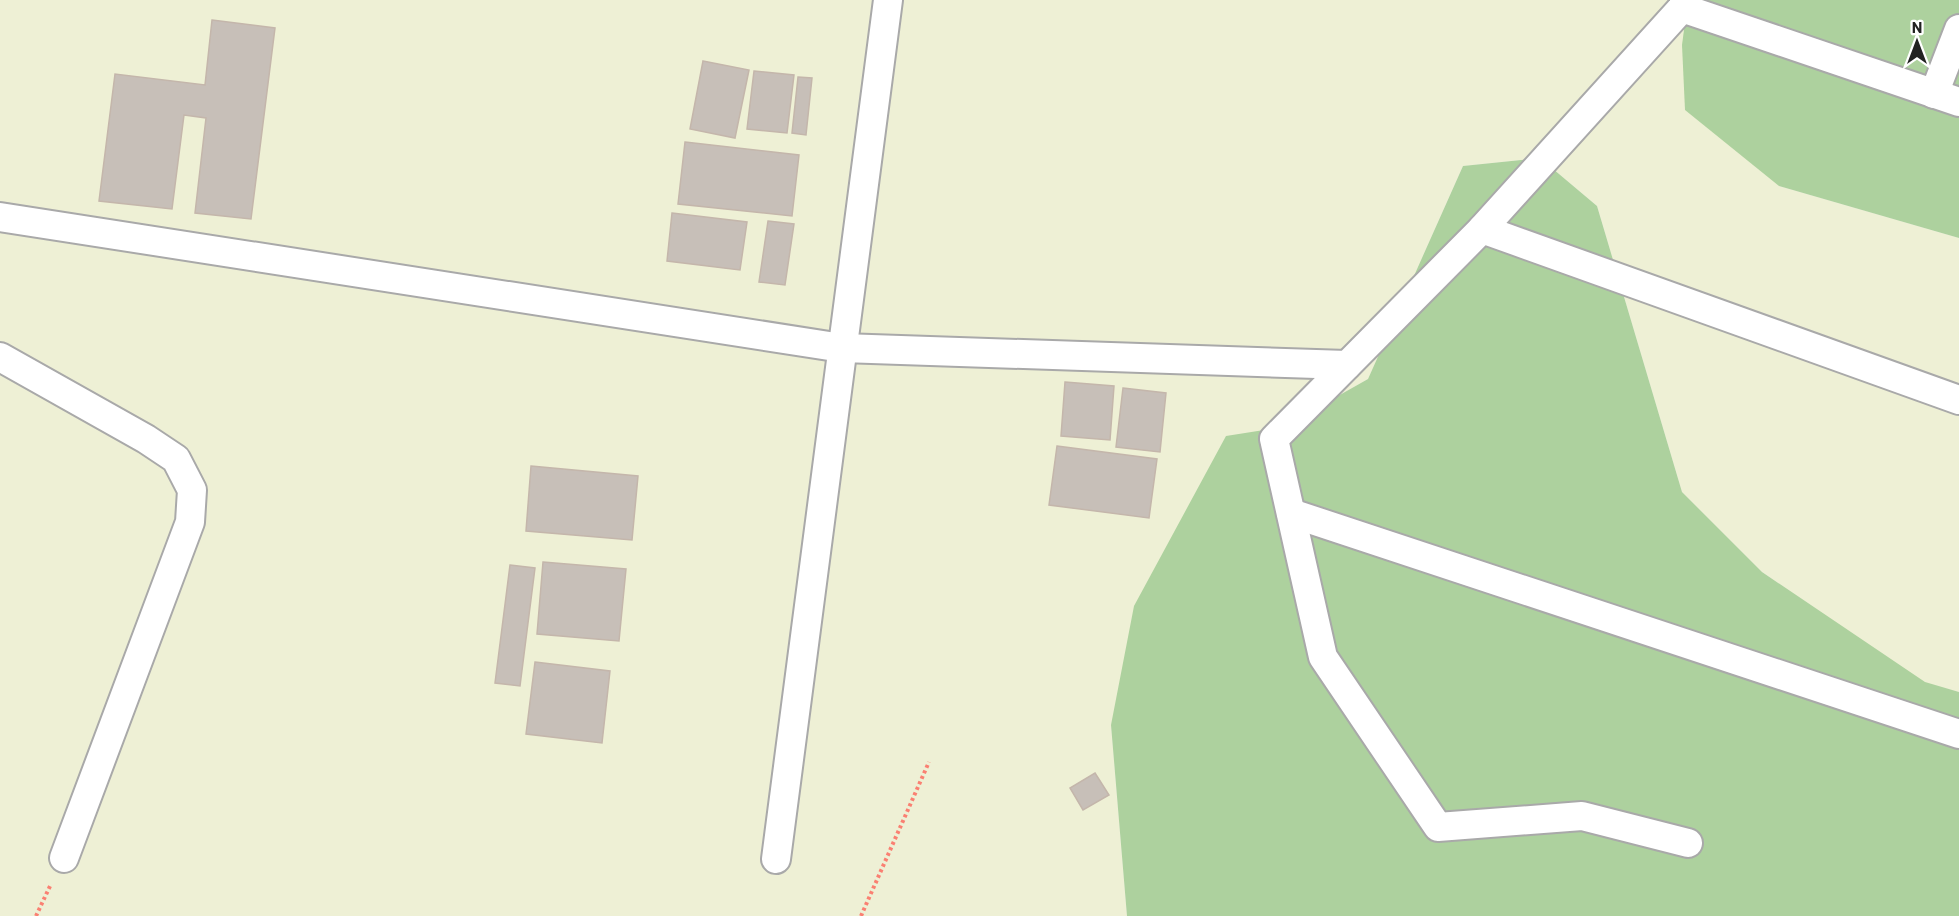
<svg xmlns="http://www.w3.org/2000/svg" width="1959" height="916" viewBox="0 0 1959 916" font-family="Barlow,sans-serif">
<rect width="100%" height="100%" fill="#f2efe9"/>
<!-- farmland -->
<path fill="#eef0d5" d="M 0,0 L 1688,0 L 1779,186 L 1959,238 L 1959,692 L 1925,683 L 1762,572 L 1682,492 L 1597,206 L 1540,158 L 1463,166 L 1368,379 L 1283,427 L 1111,725 L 1127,916 L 0,916 Z"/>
<!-- forest -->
<g fill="#add19e">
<path d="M 1688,0 L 1959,0 L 1959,238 L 1779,186 L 1685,110 L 1682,45 Z"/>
<path d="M 1540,158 L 1597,206 L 1682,492 L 1762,572 L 1925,682 L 1959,692 L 1959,916 L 1127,916 L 1111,725 L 1134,606 L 1226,436 L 1283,427 L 1368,379 L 1463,166 Z"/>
</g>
<!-- building -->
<g fill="#c7bfb8" stroke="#c4b6ab" stroke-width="1.5">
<path d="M 212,20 L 275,28 L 251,219 L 195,213 L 206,118 L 184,115 L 172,209 L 99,201 L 115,74 L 205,85 Z"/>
<path d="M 703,61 L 749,70 L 735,138 L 690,129 Z"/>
<path d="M 754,71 L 794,75 L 787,133 L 747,129 Z"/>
<path d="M 798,77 L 812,78 L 806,135 L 792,133 Z"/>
<path d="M 685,142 L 799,155 L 792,216 L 678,204 Z"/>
<path d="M 672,213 L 747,222 L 740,270 L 667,261 Z"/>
<path d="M 768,221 L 794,224 L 785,285 L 759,282 Z"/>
<path d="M 1065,382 L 1114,386 L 1110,440 L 1061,436 Z"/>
<path d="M 1123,388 L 1166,393 L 1160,452 L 1116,447 Z"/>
<path d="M 1057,446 L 1157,459 L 1149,518 L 1049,505 Z"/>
<path d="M 531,466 L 638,476 L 632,540 L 526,531 Z"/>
<path d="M 543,562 L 626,569 L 619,641 L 537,634 Z"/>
<path d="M 510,565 L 535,568 L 520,686 L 495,683 Z"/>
<path d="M 535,662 L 610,671 L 602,743 L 526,734 Z"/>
<path d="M 1095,773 L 1109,795 L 1083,810 L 1070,788 Z"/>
</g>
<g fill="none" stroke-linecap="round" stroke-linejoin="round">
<defs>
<g id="minor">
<path d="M 1686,0 L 1682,8 L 1482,229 L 1274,439 L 1323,657 L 1438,827 L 1582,816 L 1688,843"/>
<path d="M 1682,8 L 1959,102"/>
<path d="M 1934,94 L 1959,29"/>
<path d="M 0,217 L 842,348 L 1347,365"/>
<path d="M 1482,229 L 1959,400"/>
<path d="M 0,357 L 146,439 L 176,459 L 192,490 L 190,522 L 64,858"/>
<path d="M 1291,513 L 1959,734"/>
<path d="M 776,859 L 888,0"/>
</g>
</defs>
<!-- minor casing -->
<use href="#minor" stroke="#a9a9a9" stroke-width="32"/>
<!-- path -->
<g stroke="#fa8072" stroke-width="4" stroke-dasharray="3 3" stroke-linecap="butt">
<path d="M 36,916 L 51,884"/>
<path d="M 861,916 L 929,762"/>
</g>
<!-- minor -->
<use href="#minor" stroke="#fff" stroke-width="28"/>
</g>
<!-- north arrow -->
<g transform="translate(1917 42)" stroke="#ffffff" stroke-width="4.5" paint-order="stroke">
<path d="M0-4.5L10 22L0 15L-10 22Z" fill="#222222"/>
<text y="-9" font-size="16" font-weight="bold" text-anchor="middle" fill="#222222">N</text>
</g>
</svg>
